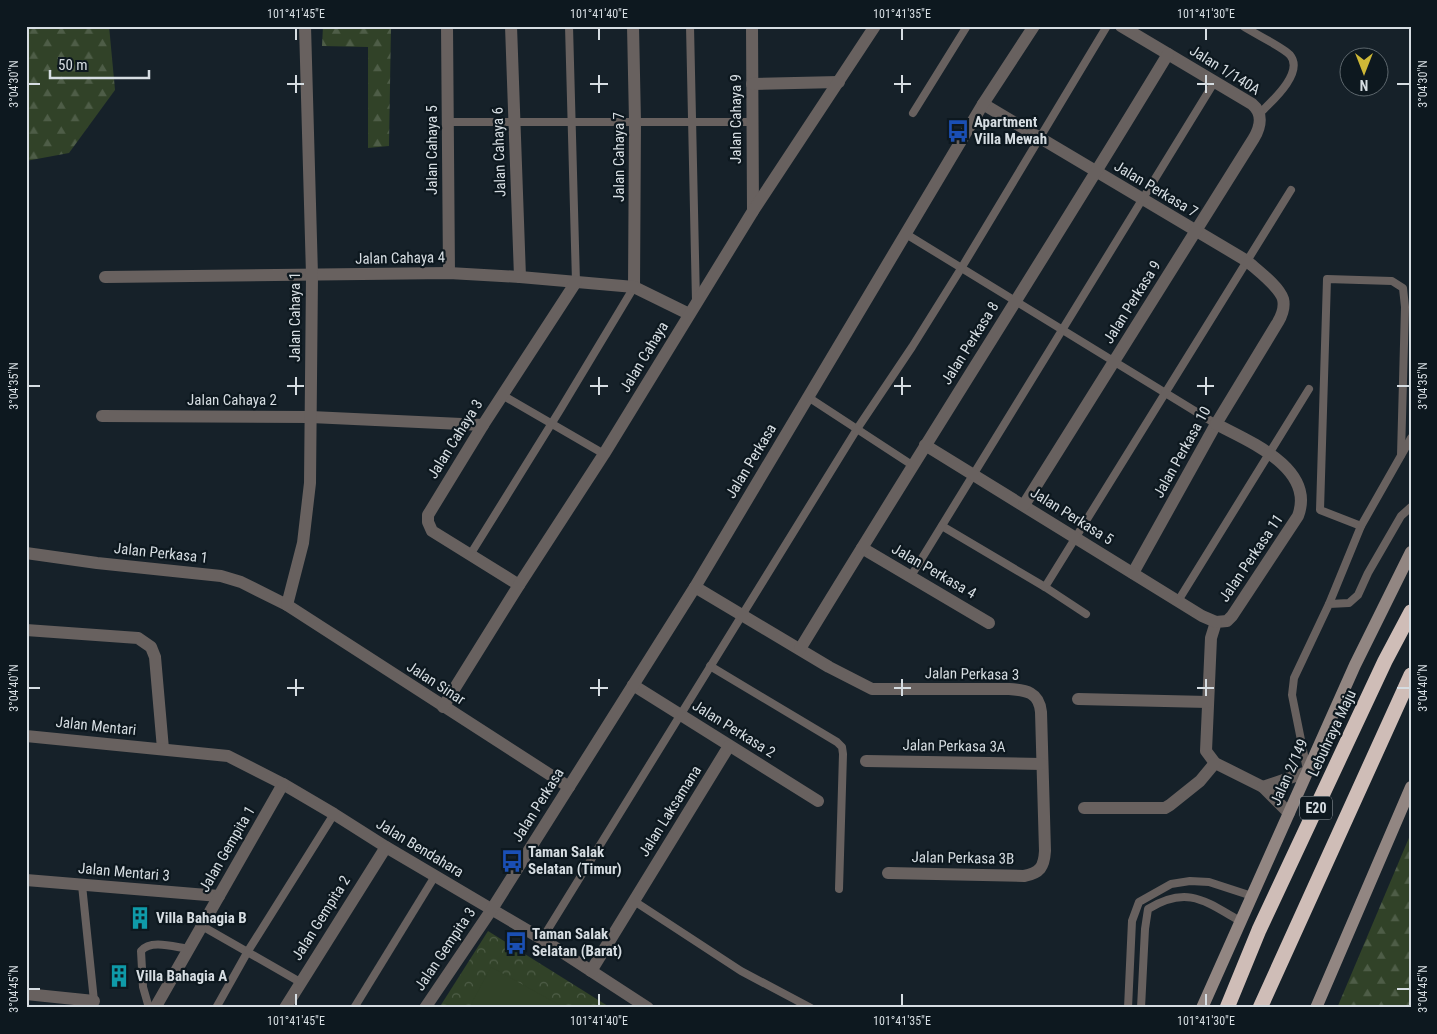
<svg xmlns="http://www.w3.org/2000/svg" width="1437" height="1034" viewBox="0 0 1437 1034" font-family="'Roboto Condensed',sans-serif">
<defs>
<pattern id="forest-firs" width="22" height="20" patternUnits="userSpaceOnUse" patternTransform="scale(1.25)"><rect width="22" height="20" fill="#314228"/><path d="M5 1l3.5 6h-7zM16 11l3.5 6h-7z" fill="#4e5d47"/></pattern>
<pattern id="park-crowns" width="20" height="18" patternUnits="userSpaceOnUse" patternTransform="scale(1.25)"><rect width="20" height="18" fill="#314228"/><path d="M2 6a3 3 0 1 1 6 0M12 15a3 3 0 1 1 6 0" fill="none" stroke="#4e5d47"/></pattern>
</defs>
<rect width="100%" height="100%" fill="#162129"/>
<!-- forest -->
<g fill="url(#forest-firs)">
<path d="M 26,26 L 109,26 L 115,90 L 69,153 L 26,161 Z"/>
<path d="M 323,26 L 391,26 L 389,146 L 368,148 L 368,47 L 322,46 Z"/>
<path d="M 1411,833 L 1411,1008 L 1337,1008 Z"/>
</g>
<!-- park -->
<path fill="url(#park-crowns)" d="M 488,931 L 611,1008 L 439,1008 Z"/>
<!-- pitch -->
<path fill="#314228" d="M 491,967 L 565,1008 L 469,1008 Z"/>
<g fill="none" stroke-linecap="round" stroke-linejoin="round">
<!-- service -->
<g stroke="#68615f" stroke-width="8">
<path d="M 569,26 L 576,282"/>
<path d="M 690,26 L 696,302"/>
<path d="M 1243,26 C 1253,33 1283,47 1290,55 C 1305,73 1270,103 1259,114"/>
<path d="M 913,113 L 967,26"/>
<path d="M 448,122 L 752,122"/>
<path d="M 906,234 L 1216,424"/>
<path d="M 502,395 L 604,454"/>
<path d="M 808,397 L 912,465"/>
<path d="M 942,526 L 1045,587 L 1086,614"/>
<path d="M 1361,526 L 1320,510 L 1327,279 L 1392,281 L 1403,288 L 1405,307 L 1401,455"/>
<path d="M 470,555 L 560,410 L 634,287"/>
<path d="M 911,576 L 1215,81"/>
<path d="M 1045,587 L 1291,190"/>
<path d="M 1178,601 L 1309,389"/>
<path d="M 1329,604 L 1361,526 L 1411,438"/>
<path d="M 710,666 L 837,742 L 842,747 L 843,754 L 839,889"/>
<path d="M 1307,770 L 1292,695 L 1294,678 L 1329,604 L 1349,603 L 1358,595 L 1368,573 L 1401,516 L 1411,507"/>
<path d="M 82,885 L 94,1001"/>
<path d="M 634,901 L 741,971 L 811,1008"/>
<path d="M 202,926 L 300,982"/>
<path d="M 542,939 L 857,429 L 912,347 L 962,267 L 1107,26"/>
<path d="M 149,1008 L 143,987 L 141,951 C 151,939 174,947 189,949"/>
<path d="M 216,1008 L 248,951 L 334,814"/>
<path d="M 354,1008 L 435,876"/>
<path d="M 1128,1008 L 1132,921 L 1139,902 L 1171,884 L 1190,881 L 1209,882 L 1252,896"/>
<path d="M 1141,1008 L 1145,929 L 1148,909 C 1187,885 1205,901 1240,921"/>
</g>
<!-- minor -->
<g stroke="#68615f" stroke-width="12">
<path d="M 447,26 L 449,273"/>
<path d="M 511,26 L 520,277"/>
<path d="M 633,26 L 635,122 L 634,287"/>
<path d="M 752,26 L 753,211"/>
<path d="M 752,84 L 839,82"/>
<path d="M 983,104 L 1247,261 C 1257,270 1279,286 1283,299 C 1285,307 1282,315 1278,322 L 1216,424 L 1133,573"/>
<path d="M 105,277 L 449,273 L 520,277 L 634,287 L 689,314"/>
<path d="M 102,416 L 311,417 L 483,425"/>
<path d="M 1216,424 C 1248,441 1316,468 1298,516 L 1232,616 L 1227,621 L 1216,622 L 1211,638 L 1206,751 L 1215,763 L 1263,787"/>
<path d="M 925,445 L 1202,616 L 1216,622"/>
<path d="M 1024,505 L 1254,138 C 1261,126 1263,113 1252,104 L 1121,26"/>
<path d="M 862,548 L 989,623"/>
<path d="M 26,553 L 97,563 L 221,576 L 241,582 L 287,605 L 569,787"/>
<path d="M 519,585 L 432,531 L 428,522 L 428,515 L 483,425 L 576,282"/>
<path d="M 695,587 L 829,667 L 872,689 L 1009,689 C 1026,690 1039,692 1041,712 L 1045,851 C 1044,867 1040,873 1024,876 L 888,873"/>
<path d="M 287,605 L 303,543 L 310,483 L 312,275 L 305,26"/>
<path d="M 26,630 L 138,638 L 151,647 L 155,657 L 163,749"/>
<path d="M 800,649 C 921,450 1047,254 1168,54"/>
<path d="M 633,685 L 818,801"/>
<path d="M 1078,699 L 1208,702"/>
<path d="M 443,707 L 519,585 L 604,454 L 753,211 L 875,26"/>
<path d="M 26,736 L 228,756 L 283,784 L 334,814 L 386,847 L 542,939 L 648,1008"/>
<path d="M 866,761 L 1042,764"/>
<path d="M 1084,808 L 1165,808 L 1170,805 L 1200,781 L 1215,763"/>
<path d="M 1289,813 L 1263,787 L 1307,772"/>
<path d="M 26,880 L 219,896"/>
<path d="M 591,971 L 729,746"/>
<path d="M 26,994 L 94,1001"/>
<path d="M 155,1008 L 283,784"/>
<path d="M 285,1008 L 386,847"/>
<path d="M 425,1008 L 492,909 L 695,587 L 983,104 L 1034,26"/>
</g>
<!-- secondary -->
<g stroke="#928682" stroke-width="12">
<path d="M 1202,1008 L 1355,665 L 1411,552"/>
<path d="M 1316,1008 L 1411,787"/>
</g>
<!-- motorway -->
<g stroke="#cfbdb7" stroke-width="15">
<path d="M 1227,1008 L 1259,930 L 1385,661 L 1411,612"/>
<path d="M 1260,1008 L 1411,675"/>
</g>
</g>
<!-- ticks -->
<path fill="none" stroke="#d6dde2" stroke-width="2" d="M 296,28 L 296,40M 599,28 L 599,40M 902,28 L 902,40M 1206,28 L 1206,40M 296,75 L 296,93M 599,75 L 599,93M 902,75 L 902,93M 1206,75 L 1206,93M 28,84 L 40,84M 287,84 L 304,84M 590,84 L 608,84M 894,84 L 911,84M 1197,84 L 1214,84M 1397,84 L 1410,84M 296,377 L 296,395M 599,377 L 599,395M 902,377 L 902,395M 1206,377 L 1206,395M 28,386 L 40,386M 287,386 L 304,386M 590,386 L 608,386M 894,386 L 911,386M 1197,386 L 1214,386M 1397,386 L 1410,386M 296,679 L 296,696M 599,679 L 599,696M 902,679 L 902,696M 1206,679 L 1206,696M 28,688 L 40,688M 287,688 L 304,688M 590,688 L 608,688M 894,688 L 911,688M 1197,688 L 1214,688M 1397,688 L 1410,688M 28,989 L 40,989M 1397,989 L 1410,989M 296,994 L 296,1006M 599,994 L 599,1006M 902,994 L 902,1006M 1206,994 L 1206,1006"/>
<!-- icons -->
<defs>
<symbol id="bus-bare" viewBox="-9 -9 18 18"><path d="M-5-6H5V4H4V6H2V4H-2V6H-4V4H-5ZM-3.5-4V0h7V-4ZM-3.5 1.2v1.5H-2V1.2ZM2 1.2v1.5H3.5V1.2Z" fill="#1a4fb4" stroke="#0d181f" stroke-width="2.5" paint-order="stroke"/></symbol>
<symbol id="building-bare" viewBox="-9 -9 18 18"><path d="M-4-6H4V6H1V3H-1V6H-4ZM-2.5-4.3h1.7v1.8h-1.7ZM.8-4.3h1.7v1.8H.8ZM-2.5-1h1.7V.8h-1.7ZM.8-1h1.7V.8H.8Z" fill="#0f9aa8" stroke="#0d181f" stroke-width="2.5" paint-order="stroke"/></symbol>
</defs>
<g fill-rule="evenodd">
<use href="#bus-bare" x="942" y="115" width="32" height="32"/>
<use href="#bus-bare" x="496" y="845" width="32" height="32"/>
<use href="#building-bare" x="124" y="902" width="32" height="32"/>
<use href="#bus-bare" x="500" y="927" width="32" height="32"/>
<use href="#building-bare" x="103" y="960" width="32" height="32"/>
</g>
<g text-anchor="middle" stroke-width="4.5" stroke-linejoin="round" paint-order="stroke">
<!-- shield labels -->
<rect fill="#0d181f" stroke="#9aa2a8" stroke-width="1" x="1300" y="796.5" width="32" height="23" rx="4"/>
<g font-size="14" font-weight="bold" fill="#d6dde2">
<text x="1316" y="813">E20</text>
</g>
<!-- street labels -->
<g font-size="15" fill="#d6dde2" stroke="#0d181f">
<text transform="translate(1225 70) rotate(32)" y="5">Jalan 1/140A</text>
<text transform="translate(736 119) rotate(-90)" y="5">Jalan Cahaya 9</text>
<text transform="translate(432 150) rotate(-90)" y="5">Jalan Cahaya 5</text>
<text transform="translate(499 152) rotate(-92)" y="5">Jalan Cahaya 6</text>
<text transform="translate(619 157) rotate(-90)" y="5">Jalan Cahaya 7</text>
<text transform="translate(1156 189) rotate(31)" y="5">Jalan Perkasa 7</text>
<text transform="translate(400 258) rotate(-1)" y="5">Jalan Cahaya 4</text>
<text transform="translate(1132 302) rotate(-58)" y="5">Jalan Perkasa 9</text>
<text transform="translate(295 317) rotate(-90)" y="5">Jalan Cahaya 1</text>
<text transform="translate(970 343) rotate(-58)" y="5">Jalan Perkasa 8</text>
<text transform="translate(644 357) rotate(-59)" y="5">Jalan Cahaya</text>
<text x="232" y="405">Jalan Cahaya 2</text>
<text transform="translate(455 439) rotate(-58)" y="5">Jalan Cahaya 3</text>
<text transform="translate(1182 452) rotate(-61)" y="5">Jalan Perkasa 10</text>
<text transform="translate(751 461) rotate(-59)" y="5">Jalan Perkasa</text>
<text transform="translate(1072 516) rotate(32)" y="5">Jalan Perkasa 5</text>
<text transform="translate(161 553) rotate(6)" y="5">Jalan Perkasa 1</text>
<text transform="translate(1251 558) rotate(-56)" y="5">Jalan Perkasa 11</text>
<text transform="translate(934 571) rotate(30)" y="5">Jalan Perkasa 4</text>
<text transform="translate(972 674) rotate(1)" y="5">Jalan Perkasa 3</text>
<text transform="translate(436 683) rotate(33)" y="5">Jalan Sinar</text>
<text transform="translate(96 726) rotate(6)" y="5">Jalan Mentari</text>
<text transform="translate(734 729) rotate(32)" y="5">Jalan Perkasa 2</text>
<text transform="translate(1332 733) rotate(-65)" y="5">Lebuhraya Maju</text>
<text transform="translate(954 746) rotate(1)" y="5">Jalan Perkasa 3A</text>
<text transform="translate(1289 772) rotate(-66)" y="5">Jalan 2/149</text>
<text transform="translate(538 805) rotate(-58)" y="5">Jalan Perkasa</text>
<text transform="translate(670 811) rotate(-58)" y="5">Jalan Laksamana</text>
<text transform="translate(420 848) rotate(31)" y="5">Jalan Bendahara</text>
<text transform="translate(227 849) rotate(-60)" y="5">Jalan Gempita 1</text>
<text transform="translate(963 858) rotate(1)" y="5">Jalan Perkasa 3B</text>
<text transform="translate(124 872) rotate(5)" y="5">Jalan Mentari 3</text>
<text transform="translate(321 918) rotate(-58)" y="5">Jalan Gempita 2</text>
<text transform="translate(445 949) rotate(-56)" y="5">Jalan Gempita 3</text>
</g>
<!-- poi labels -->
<g font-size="15" font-weight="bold" fill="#d6dde2" stroke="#0d181f" text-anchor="start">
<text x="974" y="127">Apartment<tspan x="974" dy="17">Villa Mewah</tspan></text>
<text x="528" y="857">Taman Salak<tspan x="528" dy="17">Selatan (Timur)</tspan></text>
<text x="156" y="923">Villa Bahagia B</text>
<text x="532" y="939">Taman Salak<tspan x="532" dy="17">Selatan (Barat)</tspan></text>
<text x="136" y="981">Villa Bahagia A</text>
</g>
</g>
<!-- border -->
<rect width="1437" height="1034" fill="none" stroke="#0d181f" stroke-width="55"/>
<!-- north arrow -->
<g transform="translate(1364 72) rotate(180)"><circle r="24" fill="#0d181f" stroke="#5d676d"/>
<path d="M0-4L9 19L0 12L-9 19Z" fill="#ceb837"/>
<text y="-8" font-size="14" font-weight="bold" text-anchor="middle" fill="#d6dde2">N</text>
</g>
<!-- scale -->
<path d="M50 70v8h99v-8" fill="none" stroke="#d6dde2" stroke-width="2.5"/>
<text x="58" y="70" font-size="15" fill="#d6dde2" stroke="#0d181f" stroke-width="4" paint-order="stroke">50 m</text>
<rect x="28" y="28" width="1382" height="978" fill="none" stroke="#d6dde2" stroke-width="2"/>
<g font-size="12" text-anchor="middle" fill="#d6dde2">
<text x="296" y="18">101°41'45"E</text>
<text x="599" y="18">101°41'40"E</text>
<text x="902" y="18">101°41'35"E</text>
<text x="1206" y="18">101°41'30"E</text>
<text transform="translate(1423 84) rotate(-90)" y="4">3°04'30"N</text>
<text transform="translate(14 84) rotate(-90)" y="4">3°04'30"N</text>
<text transform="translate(1423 386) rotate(-90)" y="4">3°04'35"N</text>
<text transform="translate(14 386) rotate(-90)" y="4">3°04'35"N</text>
<text transform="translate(1423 688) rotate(-90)" y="4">3°04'40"N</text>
<text transform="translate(14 688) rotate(-90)" y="4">3°04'40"N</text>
<text transform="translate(1423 989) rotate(-90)" y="4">3°04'45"N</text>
<text transform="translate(14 989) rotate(-90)" y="4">3°04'45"N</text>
<text x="296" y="1025">101°41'45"E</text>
<text x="599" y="1025">101°41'40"E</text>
<text x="902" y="1025">101°41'35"E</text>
<text x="1206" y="1025">101°41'30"E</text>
</g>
</svg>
